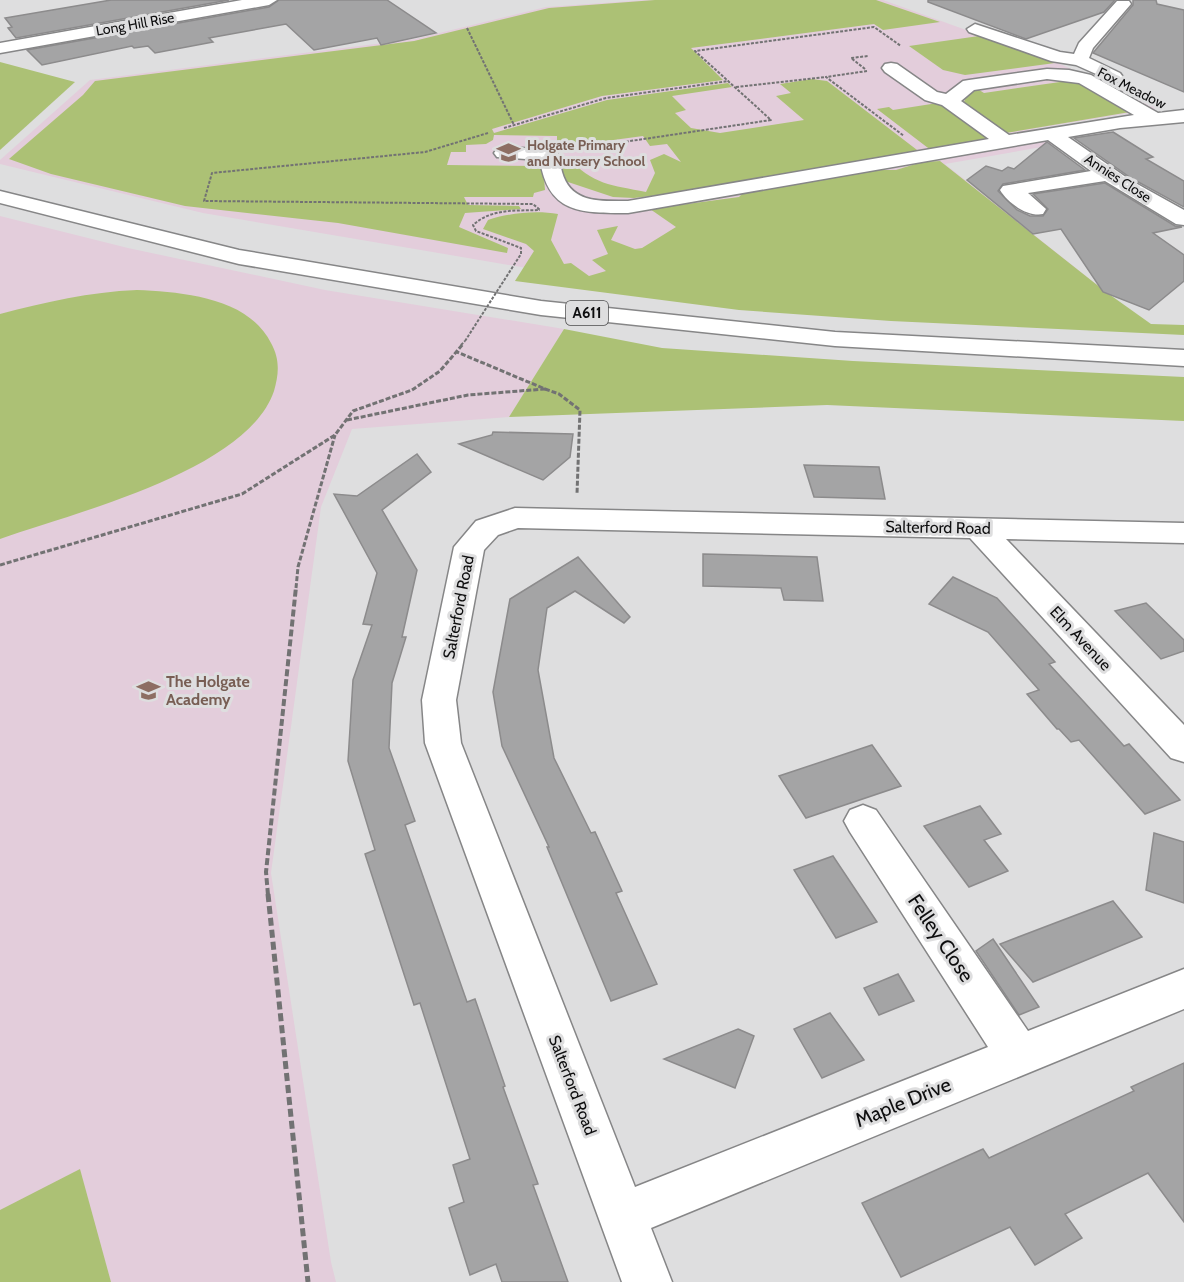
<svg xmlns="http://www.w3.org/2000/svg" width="1184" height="1282" viewBox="0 0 1184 1282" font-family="Cabin,sans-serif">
<rect width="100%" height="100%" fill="#dededf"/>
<!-- education -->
<g fill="#e3cddb">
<path d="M 646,0 L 883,0 L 1060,64 L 1160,108 L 1033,129 L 1053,145 L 945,164 L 1106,292 L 621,284 L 203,213 L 0,164 L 0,160 L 90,80 L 415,39 L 546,7 Z"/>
<path d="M 0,216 L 128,248 L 325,290 L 564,329 L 509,417 L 352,429 L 321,507 L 271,873 L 331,1262 L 336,1282 L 0,1282 Z"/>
</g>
<!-- green -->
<g fill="#acc175">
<path d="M 655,0 L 876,0 L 940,22 L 883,30 L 874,24 L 691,48 L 723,80 L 602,96 L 492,129 L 494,133 L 607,100 L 728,83 L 732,87 L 672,96 L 686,110 L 675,113 L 691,128 L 720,133 L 804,120 L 776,96 L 791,93 L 780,84 L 812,79 L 827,81 L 921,153 L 668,194 L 634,198 L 613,197 L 556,178 L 558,158 L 568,157 C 592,185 612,185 646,192 L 655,173 L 650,160 L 664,154 L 681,162 L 667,144 L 650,146 L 643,136 L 569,146 L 557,142 L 557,136 L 494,135 L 493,140 L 486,144 L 466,145 L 466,152 L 451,152 L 447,165 L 543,166 L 545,190 L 534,193 L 533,197 L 464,197 L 468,205 L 519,206 L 521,209 L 465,213 L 459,227 L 508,248 L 507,253 L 338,223 L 185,206 L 51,174 L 9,159 L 83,95 L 95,81 L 414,41 L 549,8 Z"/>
<path d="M 979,36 L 1055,63 L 965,75 L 943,70 L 909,46 Z"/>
<path d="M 0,62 L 75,82 L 0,150 Z"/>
<path d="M 1053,77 L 1070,77 L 1130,112 L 1006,133 L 963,104 L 968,93 L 976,88 L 984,93 L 1060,82 Z"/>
<path d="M 944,102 L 993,137 L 991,141 L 932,151 L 877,109 L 889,107 L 893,110 Z"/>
<path d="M 940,161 L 1106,292 L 1151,324 L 1184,325 L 1184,335 L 891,321 L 739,310 L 515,281 L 534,251 L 526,244 L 483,229 L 488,220 C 509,213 536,210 558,214 L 551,240 L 564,264 L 571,263 L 589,276 L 606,271 L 592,260 L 608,254 L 597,230 L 618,226 L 611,240 L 635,249 L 642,248 L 676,227 L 650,209 L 739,197 L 743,193 L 865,170 L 896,170 L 922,162 Z"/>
<path d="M 137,290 C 182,292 248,297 271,343 C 280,359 279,374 274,391 C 247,471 73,513 0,539 L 0,314 C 46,302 89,292 137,290 Z"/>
<path d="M 564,329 L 662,348 L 853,361 L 1184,377 L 1184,421 L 827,405 L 509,417 Z"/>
<path d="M 80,1169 L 111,1282 L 0,1282 L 0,1210 Z"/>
</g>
<!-- building -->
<g fill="#a4a4a5" stroke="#8c8b8c" stroke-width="1.5">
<path d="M 111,0 L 229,0 L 16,38 L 8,28 L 12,27 L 5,18 Z"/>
<path d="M 279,0 L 387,0 L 436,33 L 381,45 L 377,38 L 314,50 L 286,24 L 209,38 L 213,42 L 155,53 L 148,46 L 134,48 L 132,46 L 42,65 L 27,50 L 269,7 Z"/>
<path d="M 928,0 L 1115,0 L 1104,12 L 1026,39 L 928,2 Z"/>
<path d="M 1133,0 L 1156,0 L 1157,4 L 1184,10 L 1184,92 L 1093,53 L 1133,5 Z"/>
<path d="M 1113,132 L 1153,157 L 1146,159 L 1184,181 L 1184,207 L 1131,178 L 1074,138 Z"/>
<path d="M 1047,142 L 1085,170 L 1003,184 L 998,191 L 1017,210 L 1030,216 L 1043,216 L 1048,209 L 1033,194 L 1105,183 L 1175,226 L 1182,227 L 1153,233 L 1184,255 L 1184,281 L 1149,310 L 1103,292 L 1061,229 L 1033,234 L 967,180 L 986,166 L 1002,171 L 1008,167 L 1014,169 Z"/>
<path d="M 493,432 L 573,434 L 570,457 L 543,480 L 459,444 L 492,435 Z"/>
<path d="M 417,454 L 431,472 L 382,510 L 417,570 L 402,637 L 406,637 L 392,683 L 389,748 L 415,821 L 405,825 L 467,1002 L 475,999 L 505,1086 L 503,1087 L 538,1184 L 533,1185 L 568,1282 L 502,1282 L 496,1264 L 470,1275 L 449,1208 L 464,1202 L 453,1165 L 470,1159 L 420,1003 L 414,1005 L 365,854 L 375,850 L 348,761 L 353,680 L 372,625 L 363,624 L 377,573 L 334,494 L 357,496 Z"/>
<path d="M 804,465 L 879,467 L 885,499 L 814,497 Z"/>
<path d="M 703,554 L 817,557 L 823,601 L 784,600 L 781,588 L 703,586 Z"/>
<path d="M 578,557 L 630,617 L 624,623 L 575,591 L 547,608 L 538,670 L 554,758 L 591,833 L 595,832 L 622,891 L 616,893 L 657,984 L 611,1001 L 547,847 L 549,847 L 502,746 L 493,692 L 510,599 Z"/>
<path d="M 953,577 L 997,598 L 1055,662 L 1049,664 L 1084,702 L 1124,746 L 1129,744 L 1180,800 L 1145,814 L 1079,740 L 1071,742 L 1059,729 L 1057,729 L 1027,694 L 1039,690 L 988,632 L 929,604 Z"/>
<path d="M 1146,603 L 1184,640 L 1184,651 L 1161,659 L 1115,611 Z"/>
<path d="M 872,745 L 901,786 L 806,818 L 779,776 Z"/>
<path d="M 980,806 L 1001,834 L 984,840 L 1008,871 L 969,887 L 924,826 Z"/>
<path d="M 1154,833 L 1184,842 L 1184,903 L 1146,890 Z"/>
<path d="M 833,856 L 877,922 L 836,938 L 794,870 Z"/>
<path d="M 1113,901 L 1142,937 L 1033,982 L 1000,944 Z"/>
<path d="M 993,939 L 1039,1007 L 1019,1015 L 976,951 Z"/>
<path d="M 898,974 L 914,1001 L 879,1015 L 864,988 Z"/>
<path d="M 830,1013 L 864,1060 L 822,1078 L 794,1029 Z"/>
<path d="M 738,1029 L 754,1036 L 735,1088 L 664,1059 Z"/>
<path d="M 1184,1063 L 1184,1222 L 1148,1173 L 1065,1214 L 1082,1238 L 1035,1265 L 1010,1227 L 901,1277 L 862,1203 L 983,1149 L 989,1158 L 1134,1091 L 1131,1087 Z"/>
</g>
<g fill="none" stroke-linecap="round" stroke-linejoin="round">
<defs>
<g id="minor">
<path d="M 242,0 L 277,0 L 269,5 L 0,53 L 0,43 Z"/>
<path d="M 1117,1 L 1129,1 L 1131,4 L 1093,48 L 1089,58 L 1120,73 L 1123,77 L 1120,81 L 1114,82 L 1076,65 L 1051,61 L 969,32 L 967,29 L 975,24 L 1060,52 L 1074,54 L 1079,43 Z"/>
<path d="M 891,63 L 897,64 L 937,92 L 946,94 L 963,81 L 969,80 L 1047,69 L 1069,70 L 1091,75 L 1158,113 L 1184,110 L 1184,122 L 1120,128 L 1068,137 L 1130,180 L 1184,210 L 1184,225 L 1176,224 L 1105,181 L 1028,193 L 1046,209 L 1043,214 C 1027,217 1008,203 1000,190 L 1003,186 L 1091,171 L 1048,140 L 628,213 C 582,213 548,214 540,160 L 497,157 L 494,153 L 497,149 L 504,147 L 556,150 C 561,157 560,164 562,172 C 571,204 601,201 628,201 L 989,139 L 942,105 L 925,100 L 885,72 L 882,68 L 885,64 ZM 1047,79 L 1079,83 L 1134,115 L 1009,135 L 961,101 L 974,90 Z"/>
<path d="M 515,508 L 1184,523 L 1184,543 L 1006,539 L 1184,725 L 1184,762 L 1171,758 L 970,538 L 518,528 L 498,535 L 484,550 L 456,700 L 461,743 L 635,1187 L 988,1047 L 850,832 L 844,821 L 850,810 L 863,805 L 876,810 L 1028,1031 L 1184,969 L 1184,1009 L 651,1228 L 672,1282 L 622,1282 L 425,743 L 422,700 L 454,547 L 476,521 Z"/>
</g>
<path id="major" d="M 0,191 L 239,250 L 541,301 L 835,332 L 1184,350 L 1184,366 L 835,346 L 541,315 L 239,264 L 0,203 Z"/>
</defs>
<!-- minor casing -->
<use href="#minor" stroke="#868687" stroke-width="3"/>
<!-- major casing -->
<use href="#major" stroke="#868687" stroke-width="3"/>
<!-- path-far3 -->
<g stroke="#727273" stroke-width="2" stroke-dasharray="3 1.5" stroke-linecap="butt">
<path d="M 467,28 L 514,125"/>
<path d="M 865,69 L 851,58 L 868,56"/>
<path d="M 867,71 L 826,77 L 904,136"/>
<path d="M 736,87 L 826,77"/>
<path d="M 504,128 L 606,98 L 729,81"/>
<path d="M 488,133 L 425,152 L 212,173 L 204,201 L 533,204 L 540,210"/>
<path d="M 572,146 L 597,146 L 771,120 L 695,51 L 874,27 L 901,46"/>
<path d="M 521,254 L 521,248 L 476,231 L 473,225 C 492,208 516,211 540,210"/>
<path d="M 461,345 L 465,341"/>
</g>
<!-- path-far2 -->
<g stroke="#727273" stroke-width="3" stroke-dasharray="5 2" stroke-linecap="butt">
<path d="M 545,389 L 559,394 L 580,410 L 577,494"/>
<path d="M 347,420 L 468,395 L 545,389 L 457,352"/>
<path d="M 0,565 L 242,494 L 335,435 L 353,411 L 412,390 L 440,371 L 463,344"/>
<path d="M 296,588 L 298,567 L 335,435"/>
</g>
<!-- path-far1 -->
<path stroke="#727273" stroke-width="4" stroke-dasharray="7 3" stroke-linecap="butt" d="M 268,895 L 266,872 L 296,587"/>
<!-- path -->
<path stroke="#727273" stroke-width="5" stroke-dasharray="8 4" stroke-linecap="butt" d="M 268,894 L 308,1282"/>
<!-- minor -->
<use href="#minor" fill="#fff" fill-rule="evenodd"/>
<!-- major -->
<use href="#major" fill="#fff" fill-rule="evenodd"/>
<!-- path-bridge -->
<path stroke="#727273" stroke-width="2" stroke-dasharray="3 1.5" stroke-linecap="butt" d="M 465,341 L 521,254"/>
</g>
<!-- icons -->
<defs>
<symbol id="school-bare" viewBox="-9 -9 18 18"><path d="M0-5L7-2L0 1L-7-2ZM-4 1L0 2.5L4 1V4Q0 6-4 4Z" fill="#8d6e63" stroke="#dededf" stroke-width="2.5" paint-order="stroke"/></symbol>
</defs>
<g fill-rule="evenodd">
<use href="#school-bare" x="492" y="136" width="33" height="33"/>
<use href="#school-bare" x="132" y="674" width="33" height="33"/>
</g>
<g text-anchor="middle" stroke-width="6" stroke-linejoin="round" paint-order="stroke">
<!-- far-street labels -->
<g font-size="14" fill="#0e0e0f" stroke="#dededf">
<text transform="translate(135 24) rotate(-10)" y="5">Long Hill Rise</text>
<text transform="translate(1132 88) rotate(27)" y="5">Fox Meadow</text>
<text transform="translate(1118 178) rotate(33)" y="5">Annies Close</text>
</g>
<!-- far-education labels -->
<g font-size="14" font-weight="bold" fill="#785e54" stroke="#dededf" text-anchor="start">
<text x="527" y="150">Holgate Primary<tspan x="527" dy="16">and Nursery School</tspan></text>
</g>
<!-- shield labels -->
<rect fill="#dededf" stroke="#4c4c4d" stroke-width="1.5" x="566" y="301" width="42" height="24" rx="4.5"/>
<g font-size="15" font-weight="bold" fill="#0e0e0f">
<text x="587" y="318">A611</text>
</g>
<!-- street labels -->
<g font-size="16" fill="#0e0e0f" stroke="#dededf">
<text transform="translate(938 527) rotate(1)" y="6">Salterford Road</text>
<text transform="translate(458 607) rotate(-79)" y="6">Salterford Road</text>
<text transform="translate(1081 638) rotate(47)" y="6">Elm Avenue</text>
<text transform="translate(573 1085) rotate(69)" y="6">Salterford Road</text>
</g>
<!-- education labels -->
<g font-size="16" font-weight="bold" fill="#785e54" stroke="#dededf" text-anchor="start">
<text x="166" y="687">The Holgate<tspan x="166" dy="18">Academy</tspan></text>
</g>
<!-- near-street labels -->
<g font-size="20" fill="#0e0e0f" stroke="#dededf">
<text transform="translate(941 938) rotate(56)" y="7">Felley Close</text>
<text transform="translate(903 1102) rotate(-22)" y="7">Maple Drive</text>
</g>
</g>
</svg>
